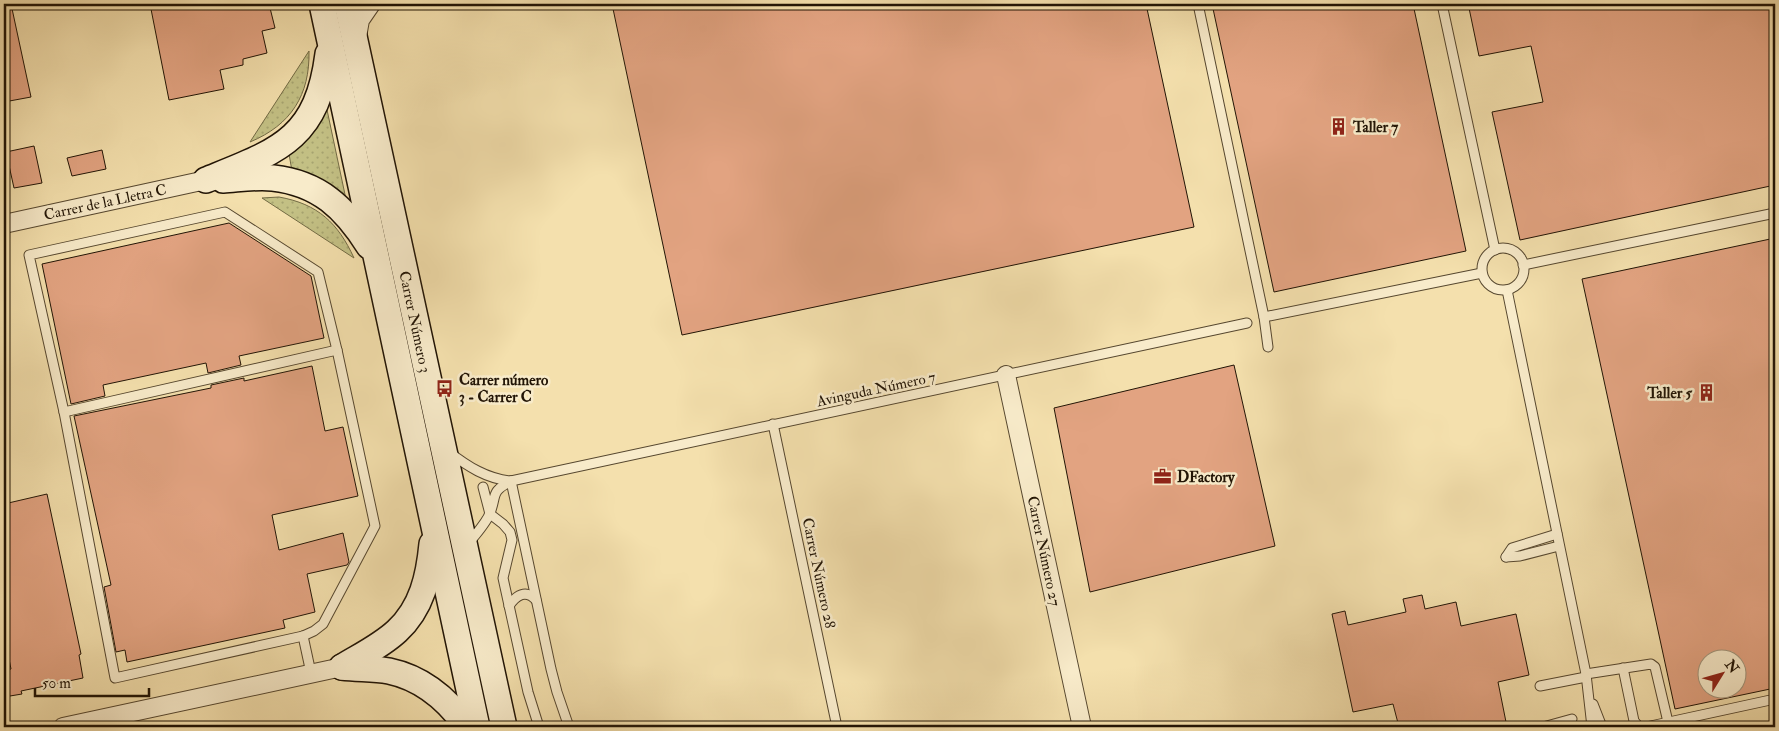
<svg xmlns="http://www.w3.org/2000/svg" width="1779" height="731" viewBox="0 0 1779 731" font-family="'IM FELL Double Pica',serif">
<defs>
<pattern id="green-dots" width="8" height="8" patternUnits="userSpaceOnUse" patternTransform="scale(1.25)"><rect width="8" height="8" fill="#c3c084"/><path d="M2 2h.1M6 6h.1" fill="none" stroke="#a7a470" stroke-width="1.8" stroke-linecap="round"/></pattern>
</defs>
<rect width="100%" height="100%" fill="#f4e0ad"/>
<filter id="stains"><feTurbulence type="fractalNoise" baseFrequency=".004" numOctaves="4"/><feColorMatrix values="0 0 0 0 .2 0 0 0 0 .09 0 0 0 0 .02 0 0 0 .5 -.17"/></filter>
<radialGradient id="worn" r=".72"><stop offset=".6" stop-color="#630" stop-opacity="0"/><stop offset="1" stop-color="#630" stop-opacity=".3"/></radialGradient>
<!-- green -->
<g fill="url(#green-dots)" stroke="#726a44">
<path d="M 309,51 C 310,95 291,125 250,142 Z"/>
<path d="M 326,105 L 347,204 L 292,171 L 289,154 Z"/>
<path d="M 279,197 C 318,204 338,223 354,258 L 262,198 Z"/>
</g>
<!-- building -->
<g fill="#e2a381" stroke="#211405" fill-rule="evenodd">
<path d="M 4,4 L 11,4 L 31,97 L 4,102 Z"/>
<path d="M 150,4 L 269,4 L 275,28 L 262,31 L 267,53 L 243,59 L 243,65 L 220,70 L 224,89 L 169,100 Z"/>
<path d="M 612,4 L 1146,4 L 1194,227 L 682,335 Z"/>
<path d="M 1212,4 L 1413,4 L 1466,251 L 1274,292 Z"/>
<path d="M 1490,4 L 1775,4 L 1775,185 L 1520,240 L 1492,112 L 1543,102 L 1531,46 L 1479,56 L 1469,8 Z"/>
<path d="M 34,146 L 42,183 L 14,188 L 6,152 Z"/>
<path d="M 102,150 L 106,169 L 72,176 L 67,158 Z"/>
<path d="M 229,223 L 311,276 L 324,338 L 239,356 L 241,365 L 208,373 L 206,363 L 103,385 L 105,396 L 71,404 L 42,264 Z"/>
<path d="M 1775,238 L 1775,688 L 1675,709 L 1582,279 ZM 1706,658 L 1736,658 L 1736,688 L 1706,688 Z"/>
<path d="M 1234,365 L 1275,546 L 1090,592 L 1054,408 Z"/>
<path d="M 312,366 L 325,431 L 343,427 L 358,496 L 272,515 L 279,550 L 343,533 L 349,562 L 347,565 L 307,574 L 315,612 L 283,620 L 285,628 L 127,662 L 125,650 L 116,652 L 104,587 L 111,585 L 74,416 L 211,388 L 211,385 L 244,378 L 244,381 Z"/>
<path d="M 47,494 L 81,654 L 79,655 L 83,678 L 21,691 L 22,694 L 4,697 L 4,671 L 11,669 L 4,634 L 4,504 Z"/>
<path d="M 1422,595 L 1425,609 L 1456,602 L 1461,626 L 1516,614 L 1529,675 L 1498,682 L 1507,727 L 1399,727 L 1393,704 L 1353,712 L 1332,614 L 1345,611 L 1348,625 L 1406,612 L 1403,599 Z"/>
</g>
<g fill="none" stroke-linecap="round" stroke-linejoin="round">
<defs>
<g id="lane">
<path d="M 1198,4 L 1264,317 L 1482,273"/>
<path d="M 1442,4 L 1495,250"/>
<path d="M 225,212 L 318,272 L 337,350 L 375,526 L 323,624 L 314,631 L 303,636 L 115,678 L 64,412 L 29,255 Z"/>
<circle cx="1503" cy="269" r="21"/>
<path d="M 1523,265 L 1775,213"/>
<path d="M 1507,290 L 1586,674 L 1592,727"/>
<path d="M 1264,317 L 1268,347"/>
<path d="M 64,412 L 337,350"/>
<path d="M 773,424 L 837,727"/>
<path d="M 449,452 C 467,466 487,479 511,481"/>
<path d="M 511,481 L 551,669 L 557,692 L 569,727"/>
<path d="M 483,487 L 490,514 L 503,524 L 510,532 L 512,540 L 503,578 L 528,692 L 539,727"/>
<path d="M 469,543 C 475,535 487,522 490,513 C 497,495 490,492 511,481 L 1247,323"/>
<path d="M 1506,557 L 1512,548 L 1557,534"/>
<path d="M 1506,557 L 1520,556 L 1559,546"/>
<path d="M 509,606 C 516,595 526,589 536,600"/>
<path d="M 303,636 L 311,673"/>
<path d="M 1623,668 L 1634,721 L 1639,727"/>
<path d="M 1586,674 L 1651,664 L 1655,667 L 1668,722"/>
<path d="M 1540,686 L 1586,677"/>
<path d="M 1593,704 L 1602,727"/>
<path d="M 1543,727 L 1572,719"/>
<path d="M 1646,727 L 1775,699"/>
</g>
<g id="street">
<path d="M 357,37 L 360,20 L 371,4"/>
<path d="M 4,224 L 206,180"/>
<path d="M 1006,375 L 1082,727"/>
<path d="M 63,727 L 342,667"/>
</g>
<g id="secondary">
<path d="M 322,4 L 477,727"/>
<path d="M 347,4 L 504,727"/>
<path d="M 206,180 C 278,151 317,140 328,54"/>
<path d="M 223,180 C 239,179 257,176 273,178 C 319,183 345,208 369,246"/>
<path d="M 342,667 C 360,656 381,646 397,631 C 422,608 429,576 432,544"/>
<path d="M 342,667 C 358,669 374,668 389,671 C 422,678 448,700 467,727"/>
</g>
</defs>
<!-- lane casing -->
<use href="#lane" stroke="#56472f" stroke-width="11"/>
<!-- street casing -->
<use href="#street" stroke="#56472f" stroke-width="20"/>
<!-- secondary casing -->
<use href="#secondary" stroke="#211405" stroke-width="28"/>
<!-- lane -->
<use href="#lane" stroke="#f8ebca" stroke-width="9"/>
<!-- street -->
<use href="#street" stroke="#f8ebca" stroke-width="18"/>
<!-- secondary -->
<use href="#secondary" stroke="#f8ebca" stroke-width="25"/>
</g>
<!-- icons -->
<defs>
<symbol id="building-bare" viewBox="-9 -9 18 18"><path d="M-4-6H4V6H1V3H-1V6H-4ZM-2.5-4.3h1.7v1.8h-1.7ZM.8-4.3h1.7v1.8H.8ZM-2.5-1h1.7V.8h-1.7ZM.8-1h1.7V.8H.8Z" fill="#8f2418" stroke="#f8ebca" stroke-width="2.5" paint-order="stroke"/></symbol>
<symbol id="bus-bare" viewBox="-9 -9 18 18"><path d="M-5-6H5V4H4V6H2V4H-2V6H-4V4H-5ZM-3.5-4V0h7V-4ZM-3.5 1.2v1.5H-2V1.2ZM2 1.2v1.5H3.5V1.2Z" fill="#8f2418" stroke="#f8ebca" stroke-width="2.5" paint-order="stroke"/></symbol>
<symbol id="office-bare" viewBox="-9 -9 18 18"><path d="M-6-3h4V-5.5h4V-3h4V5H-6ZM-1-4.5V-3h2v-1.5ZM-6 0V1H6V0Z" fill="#8f2418" stroke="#f8ebca" stroke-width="2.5" paint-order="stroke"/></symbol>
</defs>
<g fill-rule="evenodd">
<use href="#building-bare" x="1326" y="114" width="25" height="25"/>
<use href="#bus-bare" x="432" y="376" width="25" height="25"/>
<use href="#building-bare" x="1694" y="380" width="25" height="25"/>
<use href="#office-bare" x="1150" y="464" width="25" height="25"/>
</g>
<g text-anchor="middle" stroke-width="5" stroke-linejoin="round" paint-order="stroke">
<!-- poi labels -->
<g font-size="15" font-weight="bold" fill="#211405" stroke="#f8ebca" text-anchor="start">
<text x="1353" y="132">Taller 7</text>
<text x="459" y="385">Carrer número<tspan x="459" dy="17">3 - Carrer C</tspan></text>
<text x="1692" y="398" text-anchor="end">Taller 5</text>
<text x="1177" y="482">DFactory</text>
</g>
<!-- street labels -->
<g font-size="15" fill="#211405" stroke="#f8ebca">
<text transform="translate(105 202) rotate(-12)" y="5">Carrer de la Lletra C</text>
<text transform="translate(415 322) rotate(78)" y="5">Carrer Número 3</text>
<text transform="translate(876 389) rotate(-12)" y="5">Avinguda Número 7</text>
<text transform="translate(1044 551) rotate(78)" y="5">Carrer Número 27</text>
<text transform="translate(819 573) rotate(78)" y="5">Carrer Número 28</text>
</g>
</g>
<!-- margin -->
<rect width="1779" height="731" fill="none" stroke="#f4e0ad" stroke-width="20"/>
<rect x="5" y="5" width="1769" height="721" fill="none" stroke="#211405" stroke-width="2.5"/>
<rect x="10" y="10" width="1759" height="711" fill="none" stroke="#211405"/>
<!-- north arrow -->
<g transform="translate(1722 674) rotate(53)"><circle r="24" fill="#f8ebca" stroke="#a2957b"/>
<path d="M0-4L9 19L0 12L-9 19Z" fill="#8f2418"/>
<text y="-8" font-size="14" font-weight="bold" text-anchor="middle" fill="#211405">N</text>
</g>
<!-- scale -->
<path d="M35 688v8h114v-8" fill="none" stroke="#211405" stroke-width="2.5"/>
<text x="42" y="688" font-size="15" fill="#211405" stroke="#f8ebca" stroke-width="4" paint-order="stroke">50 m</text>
<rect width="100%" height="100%" filter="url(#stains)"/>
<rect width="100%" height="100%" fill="url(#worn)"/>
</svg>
